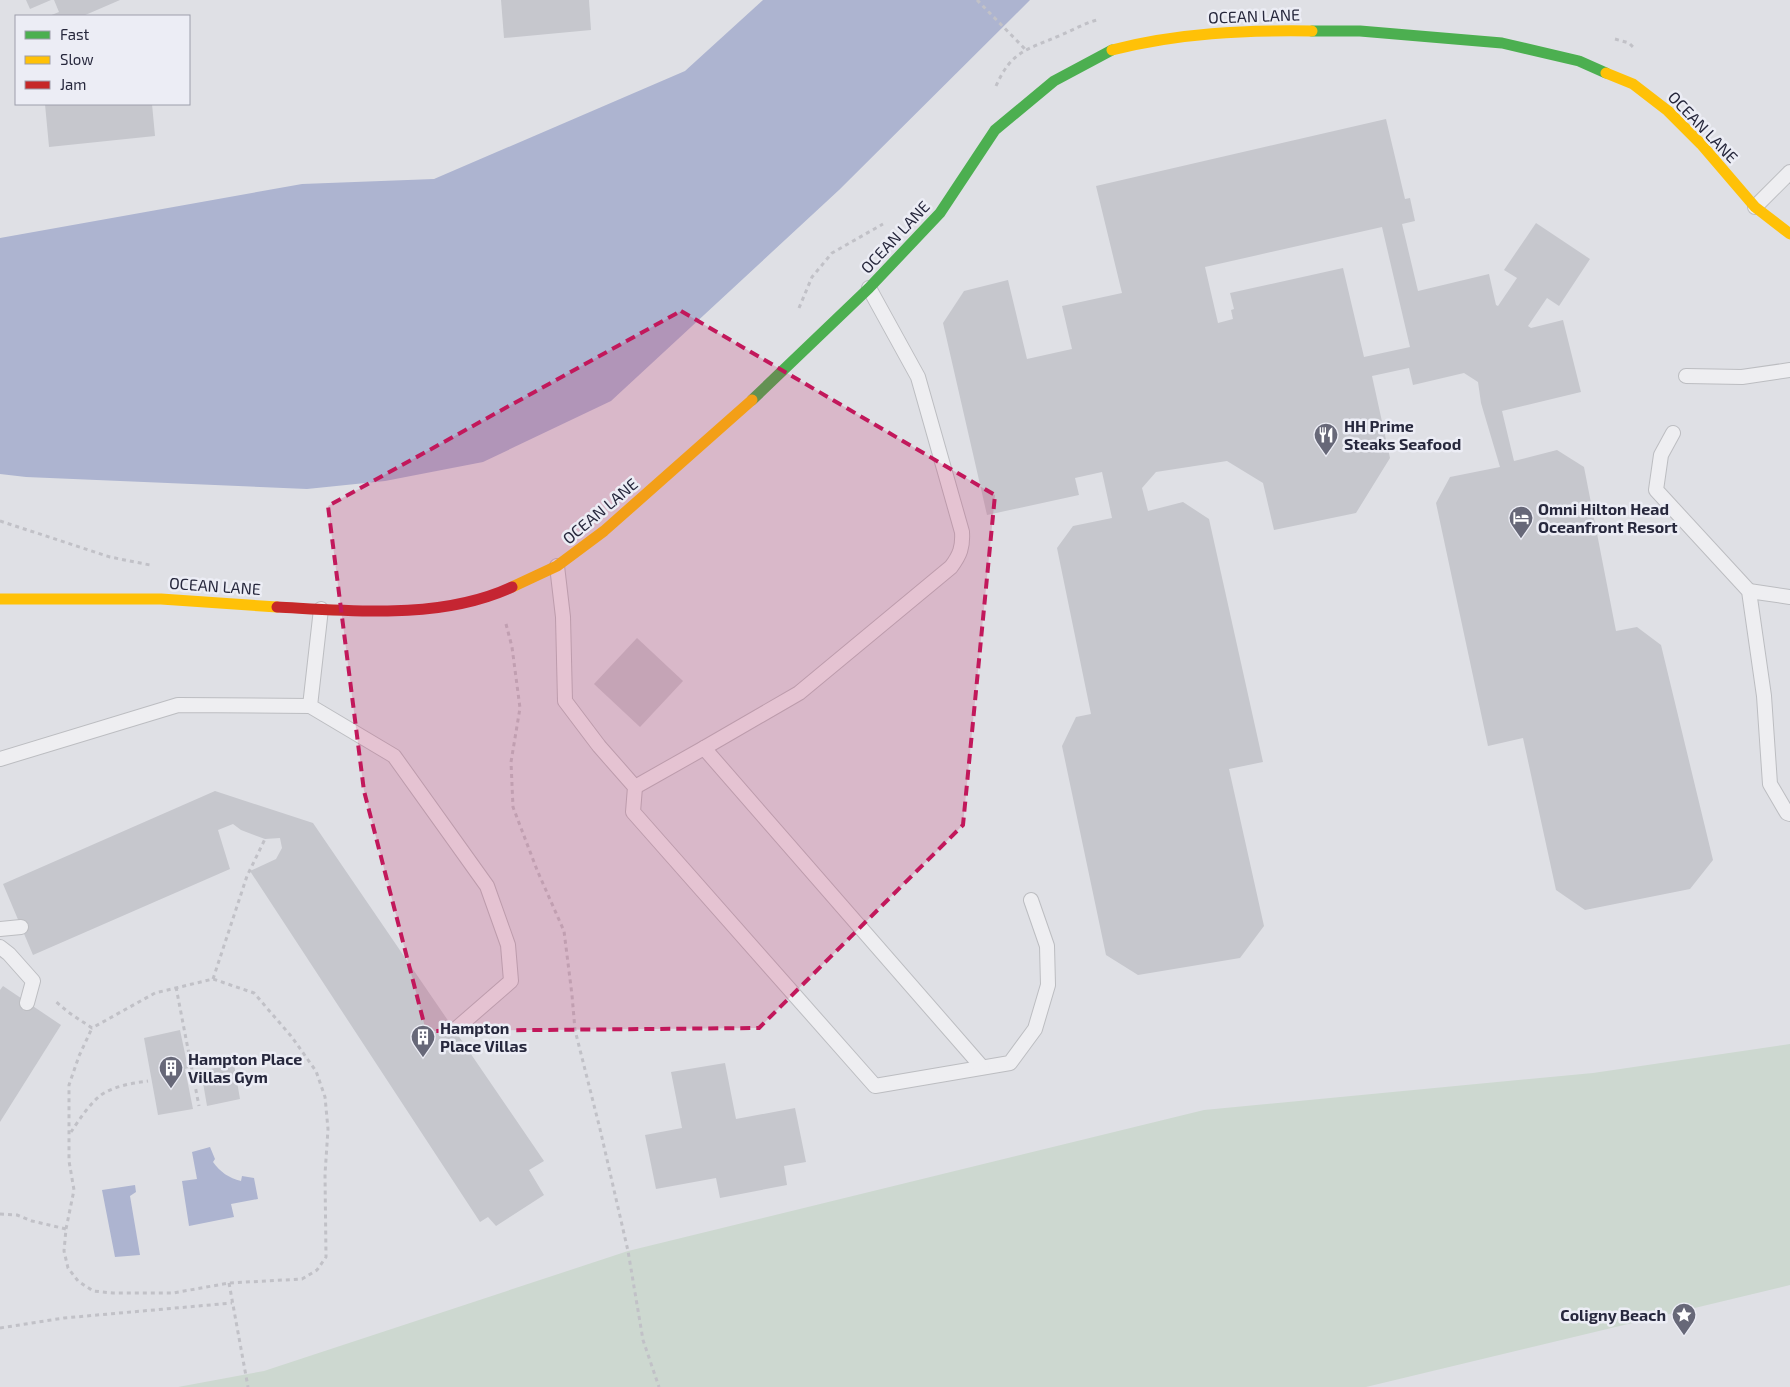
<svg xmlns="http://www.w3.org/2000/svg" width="1790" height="1387" viewBox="0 0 1790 1387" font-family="'Exo 2',sans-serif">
<rect width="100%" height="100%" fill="#dfe0e5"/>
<!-- green -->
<path fill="#cdd8d0" d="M 1790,1044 L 1790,1285 L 1366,1387 L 178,1387 L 264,1371 L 628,1251 L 1204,1110 L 1593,1073 Z"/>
<!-- water -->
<g fill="#adb4d0">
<path d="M 763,0 L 1030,0 L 839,190 L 611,401 L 483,462 L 385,481 L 307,489 L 26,477 L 0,474 L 0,238 L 302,184 L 434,179 L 685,71 Z"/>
<path d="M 210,1147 L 215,1159 L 213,1162 C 220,1172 229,1178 241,1181 L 242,1176 L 254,1178 L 258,1199 L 231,1204 L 234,1217 L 189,1226 L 182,1181 L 197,1179 L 192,1152 Z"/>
<path d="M 135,1185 L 136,1192 L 130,1196 L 140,1255 L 115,1257 L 102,1190 Z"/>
</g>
<!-- building -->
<g fill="#c6c7cd" fill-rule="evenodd">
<path d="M 26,0 L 51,0 L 30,9 Z"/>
<path d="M 54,0 L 120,0 L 83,16 L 49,16 L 59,12 Z"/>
<path d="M 501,0 L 589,0 L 591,30 L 504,38 Z"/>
<path d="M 45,104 L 152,104 L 155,136 L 49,147 Z"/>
<path d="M 1386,119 L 1405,199 L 1410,198 L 1415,221 L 1402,224 L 1418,291 L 1489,274 L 1496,305 L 1498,306 L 1517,278 L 1504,270 L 1536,223 L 1590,259 L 1559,306 L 1547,298 L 1528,326 L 1531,328 L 1563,320 L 1581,392 L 1502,411 L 1514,461 L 1557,450 L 1584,467 L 1616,631 L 1637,627 L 1661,645 L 1713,860 L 1690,889 L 1585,910 L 1556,890 L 1523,738 L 1488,746 L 1436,503 L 1450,477 L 1500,467 L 1481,403 L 1478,382 L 1464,373 L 1413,385 L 1409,368 L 1372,376 L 1390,458 L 1356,513 L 1274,530 L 1263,483 L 1227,461 L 1156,472 L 1142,488 L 1148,511 L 1183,502 L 1209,519 L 1263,762 L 1229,769 L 1264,926 L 1240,958 L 1138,975 L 1106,955 L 1062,746 L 1076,717 L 1091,714 L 1057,548 L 1073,526 L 1112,518 L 1102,472 L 1075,478 L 1079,495 L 987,515 L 943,323 L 964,291 L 1008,280 L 1027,359 L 1072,349 L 1062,306 L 1122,293 L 1096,186 ZM 1382,227 L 1410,347 L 1364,357 L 1343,268 L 1230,293 L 1234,309 L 1231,310 L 1233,319 L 1218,323 L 1205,267 Z"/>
<path d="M 637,638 L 683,681 L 640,727 L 594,684 Z"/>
<path d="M 215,791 L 313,823 L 544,1161 L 529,1170 L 544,1195 L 496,1226 L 488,1217 L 480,1222 L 250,871 L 276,859 L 282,848 L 280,838 L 265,839 L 241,830 L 233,824 L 218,830 L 230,869 L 33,955 L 3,884 Z"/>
<path d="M 3,986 L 61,1025 L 0,1122 L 0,990 Z"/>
<path d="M 180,1030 L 188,1068 L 185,1069 L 193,1109 L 158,1115 L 144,1038 Z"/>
<path d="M 725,1063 L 736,1119 L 795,1108 L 806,1162 L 784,1166 L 787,1185 L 720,1198 L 716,1178 L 656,1189 L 645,1135 L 682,1128 L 671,1072 Z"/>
<path d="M 234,1064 L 240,1099 L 207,1106 L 201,1071 Z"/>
</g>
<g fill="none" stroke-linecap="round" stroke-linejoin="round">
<defs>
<g id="lane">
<path d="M 1755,207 L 1790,172"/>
<path d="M 1686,376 L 1742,377 L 1790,370"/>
<path d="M 1673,433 L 1661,455 L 1656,490 L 1749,591 L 1764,696 L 1770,784 L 1787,813 L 1790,814"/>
<path d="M 557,566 L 563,617 L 565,701 L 599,746 L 635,787 L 633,812 L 875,1086 L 1010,1063 L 1035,1029 L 1048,985 L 1047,946 L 1031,900"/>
<path d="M 1749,591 L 1790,597"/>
<path d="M 321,609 L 310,706 L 394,756 L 487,886 L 508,945 L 511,981 L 457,1028"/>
<path d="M 704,748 L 799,693 L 951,567 C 960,555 963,547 962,532 L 918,377 L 869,288"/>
<path d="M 0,759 L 178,705 L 310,706"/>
<path d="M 635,787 L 704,748 L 982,1067"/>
<path d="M 0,929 L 21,927"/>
<path d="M 0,947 L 9,954 L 33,981 L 27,1003"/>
</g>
</defs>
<!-- lane casing -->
<use href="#lane" stroke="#bcbdc1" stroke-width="16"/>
<!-- path -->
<g stroke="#c1c1c7" stroke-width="3" stroke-dasharray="4 4" stroke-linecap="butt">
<path d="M 977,0 L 1025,49"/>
<path d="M 1615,39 L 1629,43 L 1634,48"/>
<path d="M 996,86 C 1012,50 1027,50 1061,35 C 1073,30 1085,23 1097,20"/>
<path d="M 799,308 L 812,277 L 832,253 L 883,224"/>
<path d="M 0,521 L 110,557 L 150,565"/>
<path d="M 506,624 L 512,647 L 520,708 L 511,762 L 513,807 L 537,870 L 564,931 L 572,995 L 575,1030 L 600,1129 L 628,1251 L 643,1340 L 659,1387"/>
<path d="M 213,979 L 247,876 L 265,839"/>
<path d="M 176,987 L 199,1106"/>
<path d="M 71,1132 C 79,1120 93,1098 106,1092 C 119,1085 134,1083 148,1081"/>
<path d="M 0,1214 L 17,1215 L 32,1221 L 66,1229 L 64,1251 L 68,1268 L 78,1281 L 93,1291 L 113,1293 L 173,1293 L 229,1283 L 302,1279 L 317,1270 L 326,1257 L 325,1174 L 328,1129 L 325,1097 L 316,1071 L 291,1036 L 254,993 L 213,979 L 155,993 L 92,1028 L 68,1012 L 54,1000"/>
<path d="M 66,1229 L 74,1190 L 69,1161 L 69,1085 L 79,1056 L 92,1028"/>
<path d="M 229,1283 L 248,1387"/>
<path d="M 0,1328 L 64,1318 L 232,1303"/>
</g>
<!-- lane -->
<use href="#lane" stroke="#eeeef1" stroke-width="14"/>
<!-- fast -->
<g stroke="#4caf50" stroke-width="11">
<path d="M 1312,31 L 1360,31 L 1502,43 L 1579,61 L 1606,73"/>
<path d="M 752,400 L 869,288 L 940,213 L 995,130 L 1054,81 L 1112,50"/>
</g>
<!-- slow -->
<g stroke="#ffc107" stroke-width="11">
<path d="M 1112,50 C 1178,33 1245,30 1312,31"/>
<path d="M 1606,73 L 1633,84 L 1668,111 L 1701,144 L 1755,207 L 1790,234"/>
<path d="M 512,587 L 557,566 L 604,531 L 752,400"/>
<path d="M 0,599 L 161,599 L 277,607"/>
</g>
<!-- jam -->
<path stroke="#c62828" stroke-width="11" d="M 277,607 C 353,611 441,620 512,587"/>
</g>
<!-- marked area -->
<path fill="#c2185b" fill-opacity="0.2" stroke="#c2185b" stroke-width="4" stroke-dasharray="10 6" stroke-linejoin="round" d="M 681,311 L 995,495 L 963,825 L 759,1028 L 426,1031 L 364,791 L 328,506 Z"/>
<!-- icons -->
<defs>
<symbol id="restaurant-pin" viewBox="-11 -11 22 30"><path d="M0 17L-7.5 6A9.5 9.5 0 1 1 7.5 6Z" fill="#676878" stroke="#ecedf5"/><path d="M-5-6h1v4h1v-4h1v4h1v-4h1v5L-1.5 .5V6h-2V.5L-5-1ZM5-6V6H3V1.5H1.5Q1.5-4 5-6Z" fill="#fff"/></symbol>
<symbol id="hotel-pin" viewBox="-11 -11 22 30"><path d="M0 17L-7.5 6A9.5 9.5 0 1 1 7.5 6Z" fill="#676878" stroke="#ecedf5"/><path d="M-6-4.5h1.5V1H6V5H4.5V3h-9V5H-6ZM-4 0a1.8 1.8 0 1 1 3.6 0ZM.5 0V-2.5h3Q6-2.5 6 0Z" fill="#fff"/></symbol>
<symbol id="building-pin" viewBox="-11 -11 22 30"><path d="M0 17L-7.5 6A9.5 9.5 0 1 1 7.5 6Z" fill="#676878" stroke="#ecedf5"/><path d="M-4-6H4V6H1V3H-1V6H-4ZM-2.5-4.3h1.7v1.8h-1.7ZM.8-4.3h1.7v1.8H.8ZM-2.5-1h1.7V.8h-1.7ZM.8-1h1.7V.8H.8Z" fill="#fff"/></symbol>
<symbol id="sight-pin" viewBox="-11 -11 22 30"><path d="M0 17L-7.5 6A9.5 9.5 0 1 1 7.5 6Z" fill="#676878" stroke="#ecedf5"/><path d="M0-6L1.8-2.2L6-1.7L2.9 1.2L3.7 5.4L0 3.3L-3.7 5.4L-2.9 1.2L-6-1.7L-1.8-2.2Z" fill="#fff"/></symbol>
</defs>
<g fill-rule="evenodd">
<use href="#restaurant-pin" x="1312" y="421" width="28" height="38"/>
<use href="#hotel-pin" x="1507" y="504" width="28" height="38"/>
<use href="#building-pin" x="409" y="1023" width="28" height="38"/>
<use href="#building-pin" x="157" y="1054" width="28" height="38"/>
<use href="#sight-pin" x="1670" y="1301" width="28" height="38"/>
</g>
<g text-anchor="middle" stroke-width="5" stroke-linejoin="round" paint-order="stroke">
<!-- street labels -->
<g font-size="16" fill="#27283d" stroke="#ecedf5">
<text transform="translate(1254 16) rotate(-2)" y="6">OCEAN LANE</text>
<text transform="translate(1703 127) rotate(46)" y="6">OCEAN LANE</text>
<text transform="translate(895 237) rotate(-47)" y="6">OCEAN LANE</text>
<text transform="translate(600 511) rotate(-40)" y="6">OCEAN LANE</text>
<text transform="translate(215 586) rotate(4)" y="6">OCEAN LANE</text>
</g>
<!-- poi labels -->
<g font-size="16" font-weight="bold" fill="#27283d" stroke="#ecedf5" text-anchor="start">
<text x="1344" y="432">HH Prime<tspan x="1344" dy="18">Steaks Seafood</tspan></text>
<text x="1538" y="515">Omni Hilton Head<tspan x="1538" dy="18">Oceanfront Resort</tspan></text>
<text x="440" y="1034">Hampton<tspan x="440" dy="18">Place Villas</tspan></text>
<text x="188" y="1065">Hampton Place<tspan x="188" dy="18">Villas Gym</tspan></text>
<text x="1666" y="1321" text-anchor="end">Coligny Beach</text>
</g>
</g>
<!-- legend -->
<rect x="15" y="15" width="175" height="90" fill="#ecedf5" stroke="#9d9eab"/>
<rect x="25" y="31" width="25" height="8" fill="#4caf50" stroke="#9d9eab"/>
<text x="60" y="40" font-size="15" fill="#27283d">Fast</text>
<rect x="25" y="56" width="25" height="8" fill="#ffc107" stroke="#9d9eab"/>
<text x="60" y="65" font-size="15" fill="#27283d">Slow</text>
<rect x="25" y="81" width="25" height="8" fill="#c62828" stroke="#9d9eab"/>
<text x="60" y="90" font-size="15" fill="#27283d">Jam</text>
</svg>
